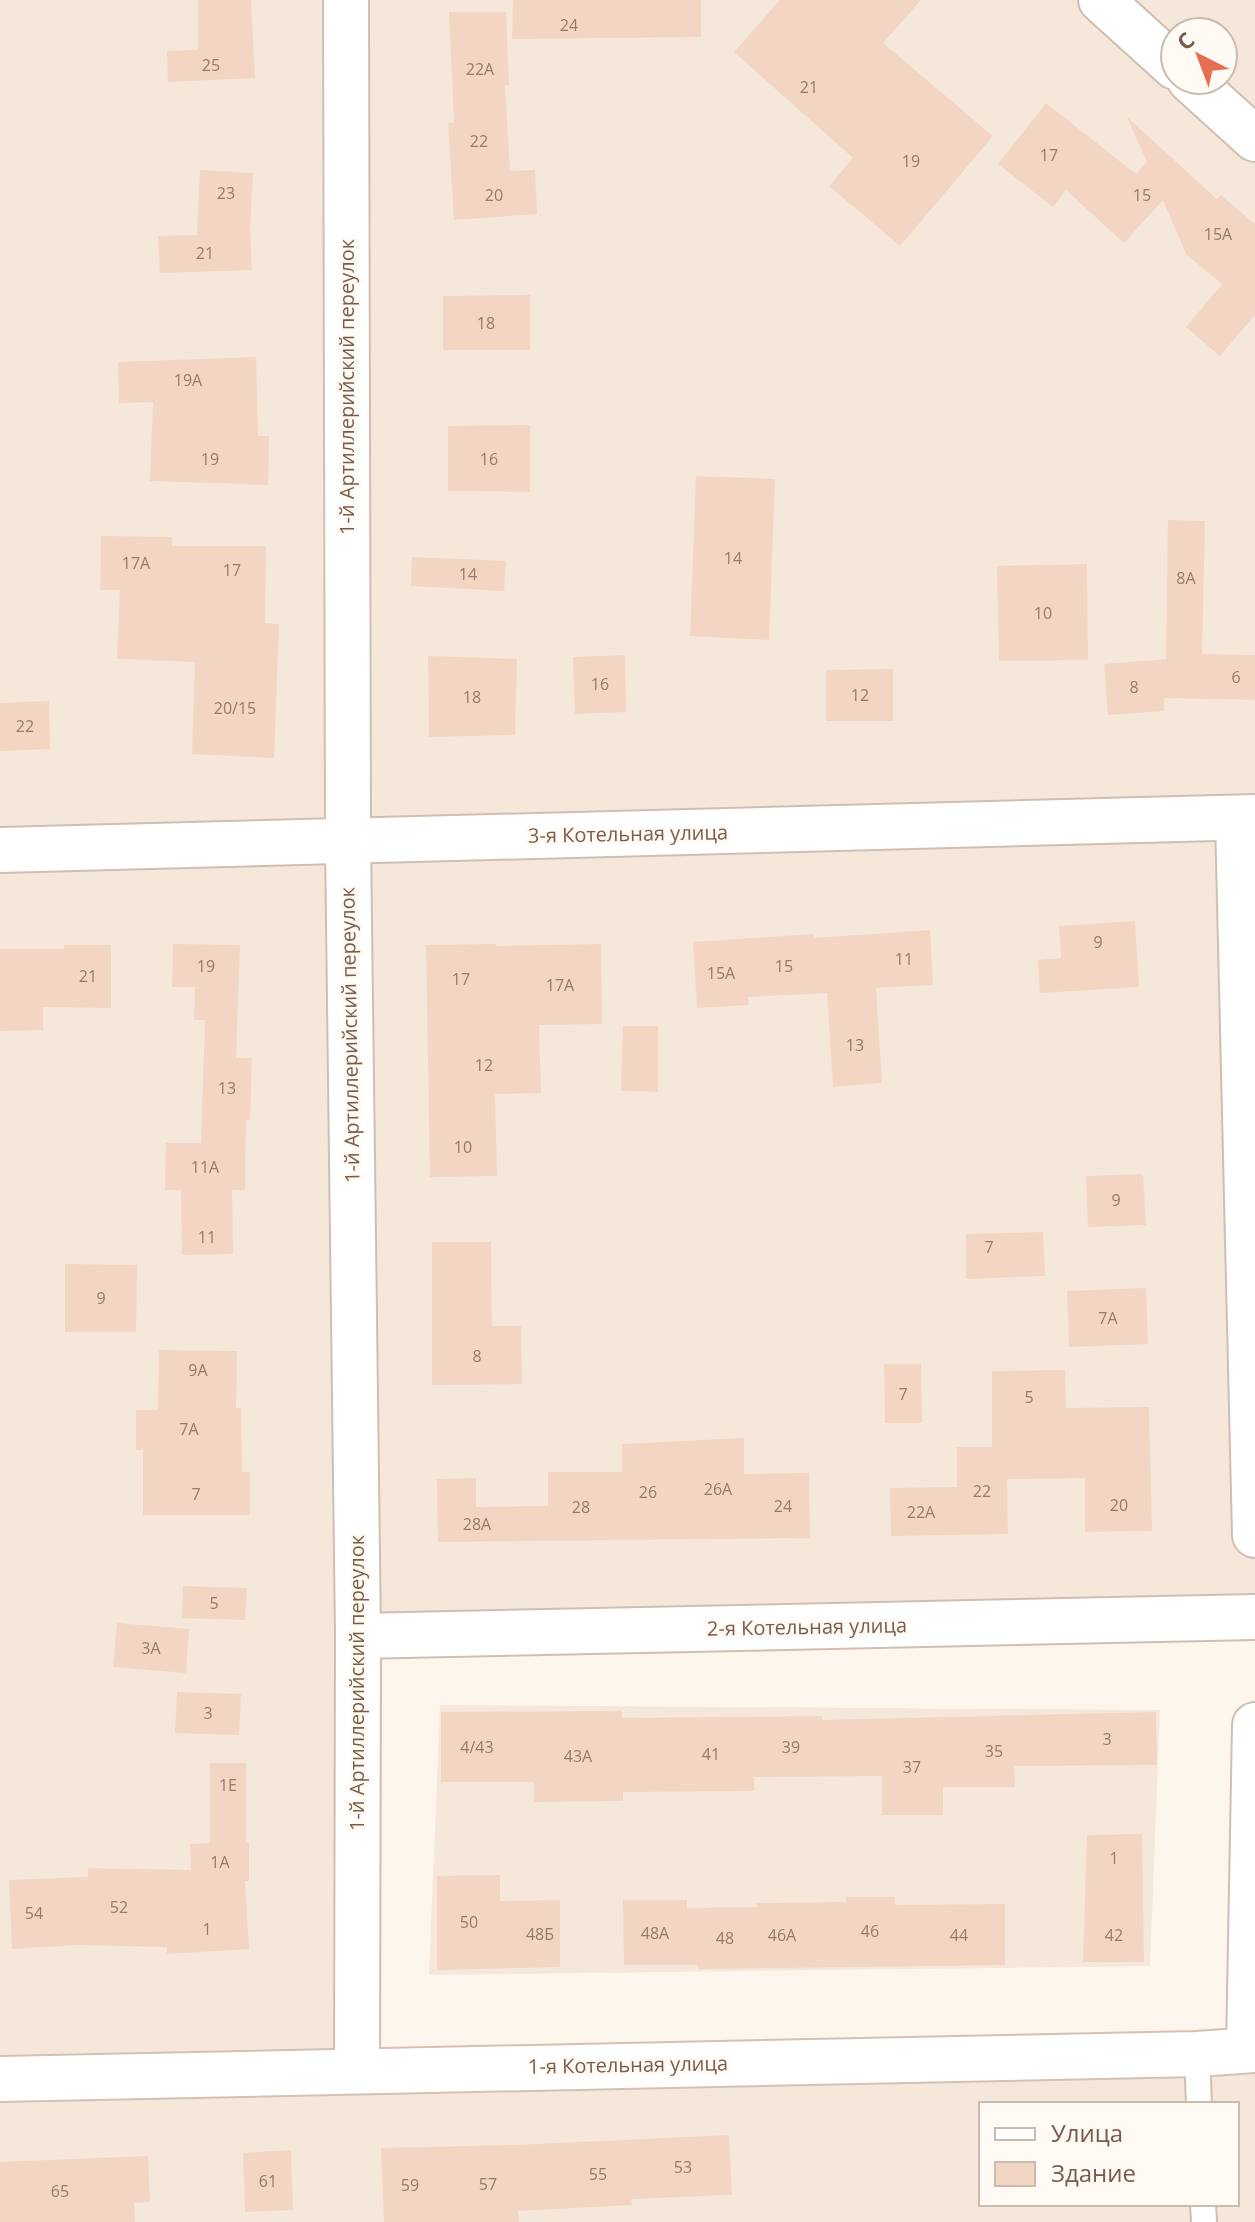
<svg xmlns="http://www.w3.org/2000/svg" width="1255" height="2222" viewBox="0 0 1255 2222" font-family="'Open Sans',sans-serif">
<rect width="100%" height="100%" fill="#fdf6ec"/>
<!-- residential -->
<g fill="#f5e8da" fill-rule="evenodd">
<path d="M 0,0 L 1255,0 L 1255,1617 L 359,1637 L 357,2070 L 1255,2050 L 1255,2222 L 0,2222 ZM 1175,32 L 1223,32 L 1223,80 L 1175,80 ZM 981,2104 L 1237,2104 L 1237,2204 L 981,2204 Z"/>
<path d="M 440,1705 L 1160,1710 L 1150,1966 L 429,1975 Z"/>
</g>
<!-- building -->
<g fill="#f3d5c3">
<path d="M 198,0 L 251,0 L 255,78 L 168,82 L 167,51 L 198,50 Z"/>
<path d="M 513,0 L 701,0 L 701,37 L 512,39 Z"/>
<path d="M 780,0 L 921,0 L 883,43 L 993,136 L 900,246 L 829,186 L 853,158 L 734,52 Z"/>
<path d="M 449,12 L 506,12 L 509,85 L 505,85 L 510,171 L 535,170 L 537,214 L 454,220 L 448,123 L 454,122 Z"/>
<path d="M 1046,103 L 1136,174 L 1147,162 L 1127,117 L 1217,199 L 1221,195 L 1255,224 L 1255,315 L 1220,356 L 1186,327 L 1222,284 L 1186,254 L 1163,200 L 1124,243 L 1066,190 L 1053,207 L 998,164 Z"/>
<path d="M 200,170 L 253,173 L 250,228 L 252,270 L 160,273 L 158,236 L 197,235 Z"/>
<path d="M 530,295 L 530,350 L 443,350 L 443,296 Z"/>
<path d="M 256,357 L 258,436 L 269,436 L 268,485 L 150,481 L 153,402 L 119,403 L 118,362 Z"/>
<path d="M 530,425 L 530,492 L 448,491 L 448,426 Z"/>
<path d="M 696,476 L 775,479 L 769,640 L 690,636 Z"/>
<path d="M 1168,520 L 1205,521 L 1202,654 L 1255,655 L 1255,700 L 1164,698 L 1164,711 L 1108,715 L 1104,664 L 1166,659 Z"/>
<path d="M 101,536 L 172,537 L 172,546 L 266,546 L 265,623 L 279,624 L 274,758 L 192,754 L 195,662 L 117,659 L 120,590 L 100,590 Z"/>
<path d="M 412,557 L 506,561 L 504,591 L 411,586 Z"/>
<path d="M 1087,564 L 1088,660 L 999,661 L 997,566 Z"/>
<path d="M 625,655 L 626,712 L 575,714 L 573,657 Z"/>
<path d="M 428,656 L 517,659 L 515,735 L 429,737 Z"/>
<path d="M 893,669 L 893,721 L 826,721 L 826,670 Z"/>
<path d="M 49,701 L 50,749 L 0,751 L 0,703 Z"/>
<path d="M 1135,921 L 1139,987 L 1040,993 L 1038,960 L 1061,958 L 1059,926 Z"/>
<path d="M 930,930 L 933,985 L 876,988 L 882,1083 L 833,1087 L 827,993 L 748,997 L 749,1005 L 697,1008 L 693,942 L 814,934 L 814,938 Z"/>
<path d="M 173,944 L 240,945 L 236,1058 L 252,1058 L 250,1120 L 246,1120 L 245,1190 L 232,1190 L 233,1254 L 182,1255 L 181,1190 L 165,1190 L 166,1143 L 201,1143 L 205,1020 L 194,1020 L 195,987 L 172,987 Z"/>
<path d="M 496,944 L 496,946 L 601,944 L 602,1024 L 539,1025 L 541,1093 L 495,1094 L 497,1176 L 430,1177 L 426,945 Z"/>
<path d="M 64,945 L 111,945 L 111,1008 L 43,1007 L 43,1030 L 0,1031 L 0,949 L 64,949 Z"/>
<path d="M 623,1026 L 658,1026 L 658,1092 L 621,1091 Z"/>
<path d="M 1143,1174 L 1146,1225 L 1088,1227 L 1086,1176 Z"/>
<path d="M 1043,1232 L 1045,1276 L 966,1279 L 966,1234 Z"/>
<path d="M 432,1242 L 491,1242 L 492,1326 L 521,1326 L 522,1384 L 432,1385 Z"/>
<path d="M 65,1264 L 137,1265 L 136,1332 L 65,1332 Z"/>
<path d="M 1146,1288 L 1148,1344 L 1069,1347 L 1067,1291 Z"/>
<path d="M 159,1350 L 237,1351 L 236,1408 L 241,1408 L 242,1472 L 250,1472 L 250,1515 L 143,1515 L 143,1450 L 136,1450 L 136,1410 L 158,1410 Z"/>
<path d="M 884,1364 L 921,1364 L 922,1423 L 885,1423 Z"/>
<path d="M 1065,1370 L 1066,1408 L 1149,1407 L 1152,1531 L 1085,1532 L 1085,1478 L 1007,1479 L 1008,1534 L 891,1536 L 890,1488 L 957,1487 L 957,1447 L 992,1447 L 992,1371 Z"/>
<path d="M 744,1438 L 744,1474 L 809,1473 L 810,1538 L 438,1542 L 437,1479 L 476,1478 L 476,1507 L 548,1506 L 548,1472 L 622,1472 L 622,1444 Z"/>
<path d="M 183,1586 L 247,1588 L 245,1620 L 182,1618 Z"/>
<path d="M 117,1623 L 189,1629 L 186,1673 L 113,1667 Z"/>
<path d="M 177,1692 L 241,1694 L 239,1735 L 175,1733 Z"/>
<path d="M 622,1711 L 622,1718 L 822,1716 L 822,1720 L 1156,1712 L 1157,1765 L 1014,1766 L 1015,1787 L 943,1787 L 943,1815 L 882,1815 L 882,1776 L 754,1777 L 754,1791 L 623,1792 L 623,1801 L 534,1802 L 534,1782 L 441,1782 L 441,1712 Z"/>
<path d="M 210,1763 L 246,1763 L 246,1843 L 249,1842 L 249,1881 L 245,1881 L 249,1949 L 167,1954 L 167,1947 L 77,1945 L 12,1949 L 9,1880 L 88,1877 L 88,1868 L 191,1870 L 190,1844 L 210,1843 Z"/>
<path d="M 1142,1834 L 1144,1962 L 1083,1962 L 1087,1835 Z"/>
<path d="M 500,1875 L 500,1901 L 560,1900 L 560,1967 L 437,1970 L 437,1876 Z"/>
<path d="M 846,1897 L 895,1897 L 895,1905 L 1005,1904 L 1005,1965 L 698,1969 L 698,1965 L 624,1965 L 623,1900 L 687,1900 L 687,1908 L 757,1907 L 757,1903 L 846,1902 Z"/>
<path d="M 729,2135 L 732,2195 L 631,2199 L 632,2205 L 518,2211 L 519,2222 L 384,2222 L 381,2148 L 515,2145 Z"/>
<path d="M 291,2150 L 293,2210 L 245,2212 L 243,2153 Z"/>
<path d="M 148,2156 L 150,2202 L 134,2203 L 135,2222 L 0,2222 L 0,2162 Z"/>
</g>
<g fill="none" stroke-linecap="round" stroke-linejoin="round">
<defs>
<g id="lane">
<path d="M 1197,2054 L 1199,2104"/>
<path d="M 1203,2204 L 1204,2222"/>
</g>
<g id="street">
<path d="M 346,0 L 348,841 L 358,1636 L 357,2070"/>
<path d="M 1101,0 L 1175,67"/>
<path d="M 1190,80 L 1255,139"/>
<path d="M 1238,818 L 1255,1535"/>
<path d="M 0,850 L 1255,817"/>
<path d="M 358,1636 L 1255,1617"/>
<path d="M 1249,2050 L 1255,1725"/>
</g>
<path id="secondary" d="M 0,2079 L 1197,2054 L 1255,2050"/>
</defs>
<!-- lane casing -->
<use href="#lane" stroke="#d1beb0" stroke-width="28"/>
<!-- street casing -->
<use href="#street" stroke="#d1beb0" stroke-width="48"/>
<!-- secondary casing -->
<use href="#secondary" stroke="#d6c0b0" stroke-width="48"/>
<!-- lane -->
<use href="#lane" stroke="#fff" stroke-width="24"/>
<!-- street -->
<use href="#street" stroke="#fff" stroke-width="44"/>
<!-- secondary -->
<use href="#secondary" stroke="#fff" stroke-width="44"/>
</g>
<g text-anchor="middle" stroke-width="6" stroke-linejoin="round" paint-order="stroke">
<!-- number labels -->
<g font-size="16" fill="#987a6a">
<text x="569" y="31">24</text>
<text x="211" y="71">25</text>
<text x="480" y="75">22А</text>
<text x="809" y="93">21</text>
<text x="479" y="147">22</text>
<text x="1049" y="161">17</text>
<text x="911" y="167">19</text>
<text x="226" y="199">23</text>
<text x="494" y="201">20</text>
<text x="1142" y="201">15</text>
<text x="1218" y="240">15А</text>
<text x="205" y="259">21</text>
<text x="486" y="329">18</text>
<text x="188" y="386">19А</text>
<text x="210" y="465">19</text>
<text x="489" y="465">16</text>
<text x="733" y="564">14</text>
<text x="136" y="569">17А</text>
<text x="232" y="576">17</text>
<text x="468" y="580">14</text>
<text x="1186" y="584">8А</text>
<text x="1043" y="619">10</text>
<text x="1236" y="683">6</text>
<text x="600" y="690">16</text>
<text x="1134" y="693">8</text>
<text x="860" y="701">12</text>
<text x="472" y="703">18</text>
<text x="235" y="714">20/15</text>
<text x="25" y="732">22</text>
<text x="1098" y="948">9</text>
<text x="904" y="965">11</text>
<text x="206" y="972">19</text>
<text x="784" y="972">15</text>
<text x="721" y="979">15А</text>
<text x="88" y="982">21</text>
<text x="461" y="985">17</text>
<text x="560" y="991">17А</text>
<text x="855" y="1051">13</text>
<text x="484" y="1071">12</text>
<text x="227" y="1094">13</text>
<text x="463" y="1153">10</text>
<text x="205" y="1173">11А</text>
<text x="1116" y="1206">9</text>
<text x="207" y="1243">11</text>
<text x="989" y="1253">7</text>
<text x="101" y="1304">9</text>
<text x="1108" y="1324">7А</text>
<text x="477" y="1362">8</text>
<text x="198" y="1376">9А</text>
<text x="903" y="1400">7</text>
<text x="1029" y="1403">5</text>
<text x="189" y="1435">7А</text>
<text x="718" y="1495">26А</text>
<text x="982" y="1497">22</text>
<text x="648" y="1498">26</text>
<text x="196" y="1500">7</text>
<text x="1119" y="1511">20</text>
<text x="783" y="1512">24</text>
<text x="581" y="1513">28</text>
<text x="921" y="1518">22А</text>
<text x="477" y="1530">28А</text>
<text x="214" y="1609">5</text>
<text x="151" y="1654">3А</text>
<text x="208" y="1719">3</text>
<text x="1107" y="1745">3</text>
<text x="477" y="1753">4/43</text>
<text x="791" y="1753">39</text>
<text x="994" y="1757">35</text>
<text x="711" y="1760">41</text>
<text x="578" y="1762">43А</text>
<text x="912" y="1773">37</text>
<text x="228" y="1791">1Е</text>
<text x="1114" y="1864">1</text>
<text x="220" y="1868">1А</text>
<text x="119" y="1913">52</text>
<text x="34" y="1919">54</text>
<text x="469" y="1928">50</text>
<text x="207" y="1935">1</text>
<text x="870" y="1937">46</text>
<text x="655" y="1939">48А</text>
<text x="540" y="1940">48Б</text>
<text x="782" y="1941">46А</text>
<text x="959" y="1941">44</text>
<text x="1114" y="1941">42</text>
<text x="725" y="1944">48</text>
<text x="683" y="2173">53</text>
<text x="598" y="2180">55</text>
<text x="268" y="2187">61</text>
<text x="488" y="2190">57</text>
<text x="410" y="2191">59</text>
<text x="60" y="2197">65</text>
</g>
<!-- street labels -->
<g font-size="20" fill="#7a5c4d" stroke="#fffaf3">
<text transform="translate(347 387) rotate(-90)" y="7">1-й Артиллерийский переулок</text>
<text transform="translate(628 834) rotate(-1)" y="7">3-я Котельная улица</text>
<text transform="translate(350 1035) rotate(-91)" y="7">1-й Артиллерийский переулок</text>
<text transform="translate(807 1627) rotate(-1)" y="7">2-я Котельная улица</text>
<text transform="translate(357 1683) rotate(-90)" y="7">1-й Артиллерийский переулок</text>
<text transform="translate(628 2065) rotate(-1)" y="7">1-я Котельная улица</text>
</g>
</g>
<!-- legend -->
<rect x="979" y="2102" width="260" height="104" fill="#fffaf3" stroke="#cabbb1" stroke-width="2"/>
<rect x="995" y="2128" width="40" height="12" fill="#ffffff" stroke="#cabbb1" stroke-width="2"/>
<text x="1051" y="2142" font-size="24" fill="#7a5c4d">Улица</text>
<rect x="995" y="2162" width="40" height="24" fill="#f3d5c3" stroke="#cabbb1" stroke-width="2"/>
<text x="1051" y="2182" font-size="24" fill="#7a5c4d">Здание</text>
<!-- north arrow -->
<g transform="translate(1199 56) rotate(318)"><circle r="38" fill="#fffaf3" stroke="#cabbb1" stroke-width="2"/>
<path d="M0-6L14 30L0 20L-14 30Z" fill="#e76f51"/>
<text y="-12" font-size="22" font-weight="bold" text-anchor="middle" fill="#7a5c4d">С</text>
</g>
</svg>
